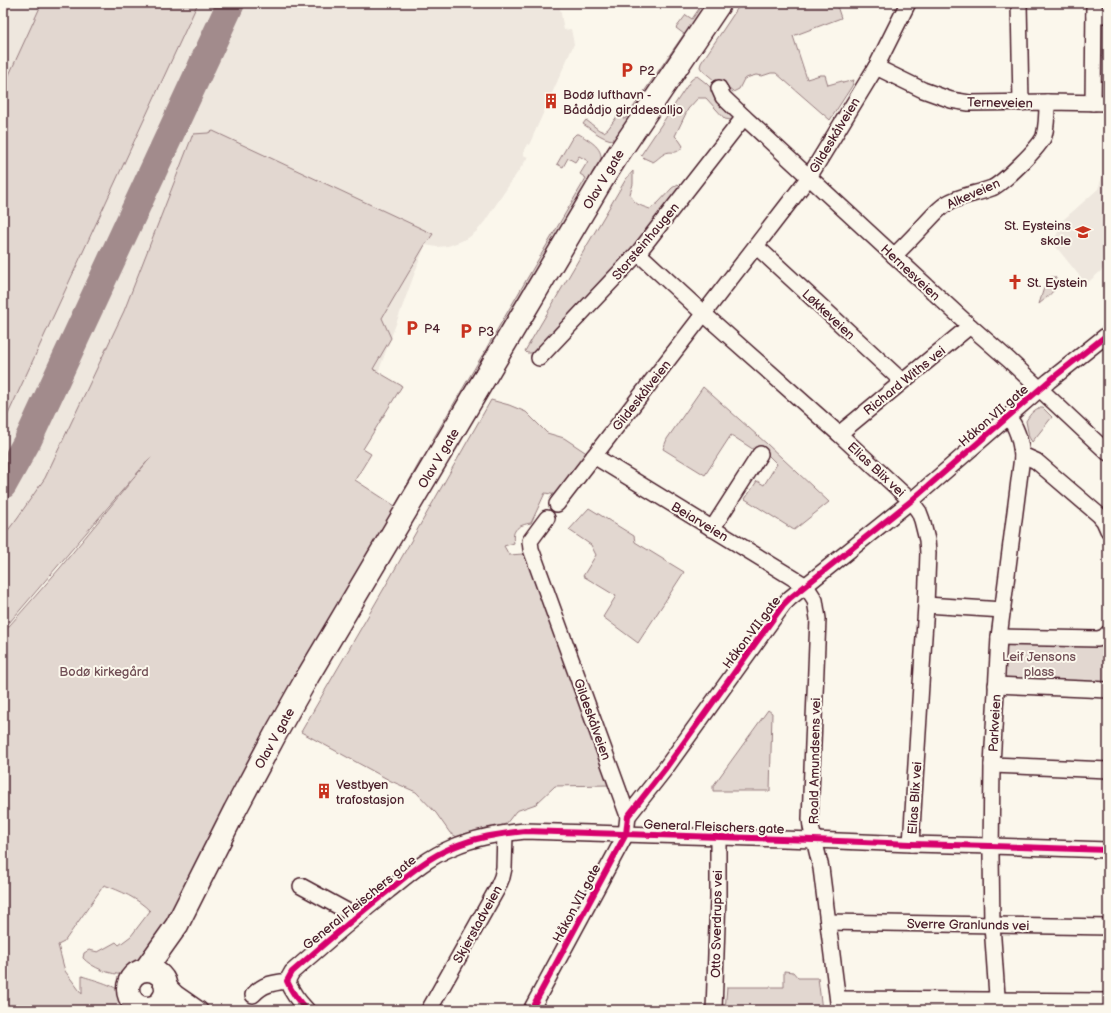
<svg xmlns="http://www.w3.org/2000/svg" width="1111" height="1013" viewBox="0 0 1111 1013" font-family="'Balsamiq Sans',sans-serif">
<rect width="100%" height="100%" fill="#fbf7ec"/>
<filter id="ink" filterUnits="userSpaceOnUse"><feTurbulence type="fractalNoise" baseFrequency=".025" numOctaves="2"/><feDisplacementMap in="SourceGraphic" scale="8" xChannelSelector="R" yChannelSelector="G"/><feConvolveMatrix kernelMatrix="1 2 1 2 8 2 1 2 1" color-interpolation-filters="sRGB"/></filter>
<g filter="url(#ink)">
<!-- built -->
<g fill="#eee7de">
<path d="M 3,3 L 559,3 L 564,30 L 571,29 L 574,44 L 529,145 L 527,144 L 523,155 L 528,157 L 485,221 L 477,231 L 468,238 L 459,242 L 448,246 L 437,247 L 425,245 L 343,468 L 173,431 L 3,630 Z"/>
<path d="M 1108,160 L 1108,265 L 1086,284 L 1053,243 L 1063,220 L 1098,189 Z"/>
</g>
<!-- green -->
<g fill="#e2d7d0" stroke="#967b7e">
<path d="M 42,3 L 198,3 L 3,425 L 3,88 Z"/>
<path d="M 703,3 L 714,3 L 619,140 C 605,142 594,131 583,124 L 586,120 L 599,130 L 604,132 L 608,129 L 618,115 L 625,119 L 684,34 L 676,28 L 686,15 L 692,19 Z"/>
<path d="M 741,3 L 836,3 L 841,18 L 793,36 L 807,79 L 820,75 L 825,75 L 828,85 L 842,81 L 843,83 L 854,80 L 852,86 L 830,120 L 776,73 L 771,73 L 762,76 L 756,75 L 749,77 L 744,79 L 739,89 L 733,92 L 725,86 L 721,86 L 702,70 L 700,67 L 701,63 Z"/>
<path d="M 697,76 L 706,83 L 736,114 L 735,119 L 731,120 L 725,119 L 706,98 L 698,98 L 688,109 L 675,136 L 679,140 L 683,146 C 675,157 672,149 664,154 C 660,156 657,160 653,162 L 644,158 L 641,155 L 691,80 L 695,77 Z"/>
<path d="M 213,131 L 433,234 L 425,245 L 382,318 L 391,338 L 373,369 L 402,386 L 363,449 L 371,454 L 355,480 L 395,506 L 422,458 L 423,460 L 211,846 L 141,965 C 135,969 130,973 124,974 C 112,976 91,967 83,958 L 84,953 L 89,950 L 98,952 L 116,942 L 119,945 L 131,936 L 150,911 C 137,898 121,891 104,885 L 64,942 L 58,945 L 65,971 L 82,994 L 82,976 C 93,980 119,985 125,997 C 127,1001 125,1006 124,1010 L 3,1010 L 3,633 L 60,568 L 151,457 L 3,630 L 3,537 L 18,517 L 45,478 L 124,311 L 193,134 L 208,133 Z"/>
<path d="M 576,134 L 579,134 C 588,140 603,147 601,160 C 600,165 598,169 597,173 L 436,441 L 433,442 L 432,441 L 586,178 L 580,174 L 588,161 L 579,156 L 575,162 L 568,158 L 563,167 L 557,164 L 572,138 Z"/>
<path d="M 633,171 L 633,184 L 630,194 C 635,205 639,205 650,209 L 658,203 L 672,188 L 678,184 L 681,187 L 628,254 L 582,301 L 539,350 L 535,353 L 527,353 L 525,351 L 626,179 Z"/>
<path d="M 1051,277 L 1055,277 C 1062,287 1046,298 1039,304 C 1042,296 1044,282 1051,277 Z"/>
<path d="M 703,387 L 767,444 L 829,502 L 794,530 L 745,499 L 757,481 L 764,485 L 777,464 L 767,454 L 765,457 L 731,435 L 705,475 L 663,449 L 667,439 Z"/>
<path d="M 491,400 L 509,405 L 526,412 L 547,433 L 564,438 L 588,454 L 557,495 L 545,493 L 531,523 C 519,525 511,529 514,543 L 504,546 L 509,555 L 523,554 L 528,561 L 580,699 L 601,764 L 609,785 L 555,786 L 536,804 L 516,811 L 506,824 L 457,837 L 450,833 L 436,813 L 416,792 L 391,781 L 301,732 L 386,585 Z"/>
<path d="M 1039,408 L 1043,408 L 1052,417 L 1032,442 L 1029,437 L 1026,421 C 1029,416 1033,410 1039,408 Z"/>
<path d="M 589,508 L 634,536 L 635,542 L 684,572 L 638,643 L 603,617 L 616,596 L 583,576 L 596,555 L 591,545 L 569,530 Z"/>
<path d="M 1005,642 L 1108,646 L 1108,686 L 1004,681 Z"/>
<path d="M 768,710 L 772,713 L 770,791 L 713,791 L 713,786 Z"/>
<path d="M 784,971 L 793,972 L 798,978 L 818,978 L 822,1010 L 725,1010 L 727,987 L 784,987 Z"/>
</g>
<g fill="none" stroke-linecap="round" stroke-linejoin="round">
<!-- taxiway -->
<path stroke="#a28b8c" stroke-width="28" d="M 3,485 L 28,440 L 231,3"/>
<defs>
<g id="minor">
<path d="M 1019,3 L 1021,103"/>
<path d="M 1094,15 L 1108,15"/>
<path d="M 876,67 L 923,90 L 951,100 L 969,103 L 1047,102 L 1108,103"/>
<path d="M 719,88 L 723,97 L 744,117 L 970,326 L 1009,360 L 1108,453"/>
<path d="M 1093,103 L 1094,3"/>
<path d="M 757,247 L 902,381"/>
<path d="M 638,253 L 704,314 L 839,434 L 911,501 L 919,512 L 922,520 L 927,540 L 928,553 L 926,605 L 911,844"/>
<path d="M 894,256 C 904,246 914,236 924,225 C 931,218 937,210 946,204 C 960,195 977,194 992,188 C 1003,183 1040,147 1044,136 C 1047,125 1047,114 1047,102"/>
<path d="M 539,358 L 638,253 L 744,117"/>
<path d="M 839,434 L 970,326"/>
<path d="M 594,456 L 806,586 L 815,600 L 818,619 L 810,819 L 811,827 L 821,868 L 839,1010"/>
<path d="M 1022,457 L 1027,457 L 1036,461 L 1099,515 L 1104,521 L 1108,530"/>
<path d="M 557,504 L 809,177 L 876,67 L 908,3"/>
<path d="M 547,518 L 530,541 L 531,549 L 628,816"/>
<path d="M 712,529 L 760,454"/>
<path d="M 926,605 L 1003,610"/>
<path d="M 999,637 L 1098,639 L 1104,637 L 1108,633"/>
<path d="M 996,685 L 1108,690"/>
<path d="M 992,765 L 1108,770"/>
<path d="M 301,886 L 356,916"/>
<path d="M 828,922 L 1108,927"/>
<path d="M 165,982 L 177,994 L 200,1010"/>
<path d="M 253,995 C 263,984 272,983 287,981"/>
<path d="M 838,999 L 1108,1001"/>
<path d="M 156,1006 L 174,1007 L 189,1010"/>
<path d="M 307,1010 C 298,1001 292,993 287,981 L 292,972 C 324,944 355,917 388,891 C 408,875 427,858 451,848 C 476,837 498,834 525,831 L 814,840 L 911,844 L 991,846 L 1108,850"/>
<path d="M 429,1010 L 497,889 L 502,877 L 504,868 L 505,834"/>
<path d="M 531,1010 L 626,834 L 628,816 L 665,769 L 783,605 L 790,598 L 911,501 L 1049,381 L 1108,334"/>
<path d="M 714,1010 L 718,897 L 718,837"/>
<path d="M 998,1010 L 992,925 L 991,855 L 992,765 L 999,637 L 1022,457 C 1021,443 1017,427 1008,417"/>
</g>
<g id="highway">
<path d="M 145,970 L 177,925 L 235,810 L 276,733 L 308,676 L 602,180 L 619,153 L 720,3"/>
<circle cx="147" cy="989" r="19"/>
</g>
</defs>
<!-- minor casing -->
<use href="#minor" stroke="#4a1f2b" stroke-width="18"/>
<!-- highway casing -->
<use href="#highway" stroke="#4a1f2b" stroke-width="25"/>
<!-- minor -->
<use href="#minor" stroke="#fbf7ec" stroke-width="15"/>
<!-- highway -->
<use href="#highway" stroke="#fbf7ec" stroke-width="22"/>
<defs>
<g id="cycleway">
<path d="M 307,1010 C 298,1001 292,993 287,981 L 292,972 C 324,944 355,917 388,891 C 408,875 427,858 451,848 C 476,837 498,834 525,831 L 814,840 L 911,844 L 991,846 L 1108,850"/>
<path d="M 531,1010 L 626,834 L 628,816 L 665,769 L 783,605 L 790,598 L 911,501 L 1049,381 L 1108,334"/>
</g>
</defs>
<!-- cycleway casing -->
<use href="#cycleway" stroke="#fbf7ec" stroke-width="8"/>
<!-- cycleway -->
<use href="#cycleway" stroke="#d6006c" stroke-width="6"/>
</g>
</g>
<!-- icons -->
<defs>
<symbol id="parking-bare" viewBox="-9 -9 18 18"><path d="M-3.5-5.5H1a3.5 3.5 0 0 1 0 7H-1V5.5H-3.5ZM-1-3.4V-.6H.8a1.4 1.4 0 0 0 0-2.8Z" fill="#c8321e" stroke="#fbf7ec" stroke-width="2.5" paint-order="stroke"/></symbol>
<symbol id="building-bare" viewBox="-9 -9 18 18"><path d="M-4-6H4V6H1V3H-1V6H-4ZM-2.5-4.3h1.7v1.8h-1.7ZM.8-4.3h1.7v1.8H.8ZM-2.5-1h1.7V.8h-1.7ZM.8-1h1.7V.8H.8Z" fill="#c8321e" stroke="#fbf7ec" stroke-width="2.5" paint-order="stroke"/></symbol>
<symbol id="school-bare" viewBox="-9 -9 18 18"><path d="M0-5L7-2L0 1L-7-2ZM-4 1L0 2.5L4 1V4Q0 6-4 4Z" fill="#c8321e" stroke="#fbf7ec" stroke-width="2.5" paint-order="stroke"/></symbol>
<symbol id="church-bare" viewBox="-9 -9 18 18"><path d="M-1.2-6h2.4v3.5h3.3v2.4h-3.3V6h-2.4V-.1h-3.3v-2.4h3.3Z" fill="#c8321e" stroke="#fbf7ec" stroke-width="2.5" paint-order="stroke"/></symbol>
</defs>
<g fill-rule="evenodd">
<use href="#parking-bare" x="616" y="59" width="22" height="22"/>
<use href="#building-bare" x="540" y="90" width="22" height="22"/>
<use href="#school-bare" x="1072" y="221" width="22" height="22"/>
<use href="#church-bare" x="1004" y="271" width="22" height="22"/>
<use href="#parking-bare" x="401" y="317" width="22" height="22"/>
<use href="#parking-bare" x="455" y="320" width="22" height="22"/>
<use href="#building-bare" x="313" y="780" width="22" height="22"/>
</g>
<g text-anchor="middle" stroke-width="4" stroke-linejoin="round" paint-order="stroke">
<!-- poi labels -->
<g font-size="13" fill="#4a1f2b" stroke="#fbf7ec" text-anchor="start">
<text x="639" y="75">P2</text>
<text x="563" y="99">Bodø lufthavn -<tspan x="563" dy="15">Bådådjo girddesalljo</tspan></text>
<text x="1071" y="230" text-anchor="end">St. Eysteins<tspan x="1071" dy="15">skole</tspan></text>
<text x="1027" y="287">St. Eystein</text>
<text x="424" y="333">P4</text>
<text x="478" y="336">P3</text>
<text x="336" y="789">Vestbyen<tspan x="336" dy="15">trafostasjon</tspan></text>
</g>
<!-- street labels -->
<g font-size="13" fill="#4a1f2b" stroke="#fbf7ec">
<text transform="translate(1000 102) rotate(1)" y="5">Terneveien</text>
<text transform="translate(834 135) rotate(-59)" y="5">Gildeskålveien</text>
<text transform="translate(603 179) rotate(-59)" y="5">Olav V gate</text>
<text transform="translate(973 193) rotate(-24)" y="5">Alkeveien</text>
<text transform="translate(645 241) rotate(-50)" y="5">Storsteinhaugen</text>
<text transform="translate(911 272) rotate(43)" y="5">Hernesveien</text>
<text transform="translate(829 314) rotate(43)" y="5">Løkkeveien</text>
<text transform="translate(904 380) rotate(-39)" y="5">Richard Withs vei</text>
<text transform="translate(641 395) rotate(-52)" y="5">Gildeskålveien</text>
<text transform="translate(993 415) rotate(-41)" y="5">Håkon VII gate</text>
<text transform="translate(438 458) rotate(-59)" y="5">Olav V gate</text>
<text transform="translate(877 469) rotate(43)" y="5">Elias Blix vei</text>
<text transform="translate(700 521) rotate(31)" y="5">Beiarveien</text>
<text transform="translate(751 632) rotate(-53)" y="5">Håkon VII gate</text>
<text transform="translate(593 719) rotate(70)" y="5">Gildeskålveien</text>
<text transform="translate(994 723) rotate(-87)" y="5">Parkveien</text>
<text transform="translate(274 738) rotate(-61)" y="5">Olav V gate</text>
<text transform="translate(814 761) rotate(-89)" y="5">Roald Amundsens vei</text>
<text transform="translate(914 798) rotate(-86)" y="5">Elias Blix vei</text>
<text transform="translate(714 826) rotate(2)" y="5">General Fleischers gate</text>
<text transform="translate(359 902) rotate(-39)" y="5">General Fleischers gate</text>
<text transform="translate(576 903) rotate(-62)" y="5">Håkon VII gate</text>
<text transform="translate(477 924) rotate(-61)" y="5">Skjerstadveien</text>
<text transform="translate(716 924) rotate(-89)" y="5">Otto Sverdrups vei</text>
<text transform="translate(968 924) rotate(1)" y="5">Sverre Granlunds vei</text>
</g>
<!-- park labels -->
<g font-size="13" fill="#704d54" stroke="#fbf7ec">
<text x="1039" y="661">Leif Jensons<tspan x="1039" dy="15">plass</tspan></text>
<text x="104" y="676">Bodø kirkegård</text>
</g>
</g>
<!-- margin -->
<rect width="1111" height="1013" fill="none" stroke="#fbf7ec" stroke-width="16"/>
<rect x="8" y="8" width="1095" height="997" fill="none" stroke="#4a1f2b" stroke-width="1.5" filter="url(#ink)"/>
</svg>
